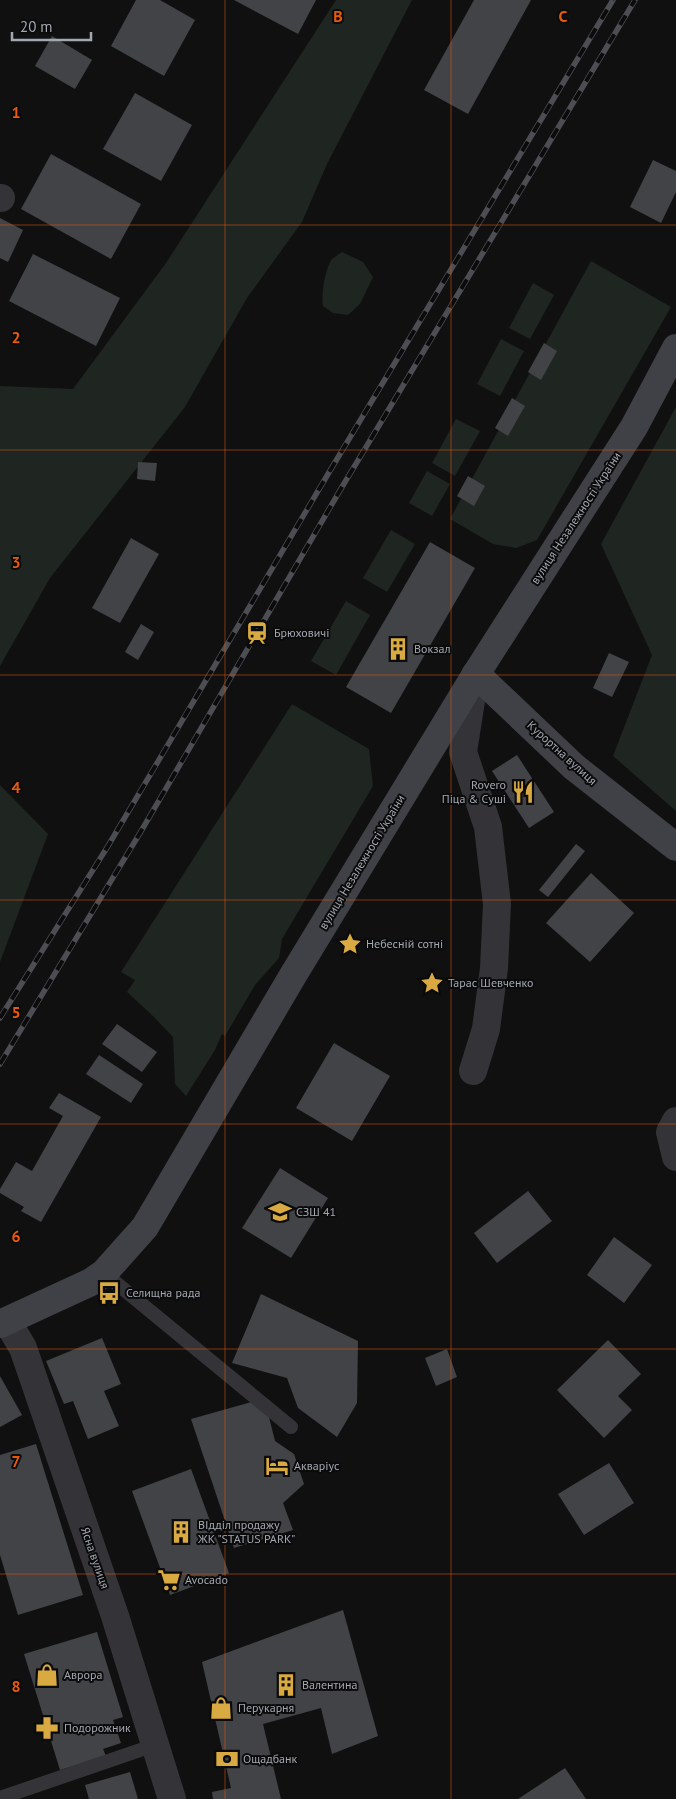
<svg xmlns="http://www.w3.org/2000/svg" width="676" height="1799" viewBox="0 0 676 1799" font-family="'PT Sans',sans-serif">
<rect width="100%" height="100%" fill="#101011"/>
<!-- green -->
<g fill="#1f2520">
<path d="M 336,0 L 412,0 L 327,164 L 302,222 L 247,298 L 185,407 L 50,578 L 0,666 L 0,386 L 73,389 L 166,263 Z"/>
<path d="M 342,252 L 363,262 L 373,277 L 360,304 L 348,315 L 333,313 L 323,306 C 321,294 325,269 332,259 C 335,257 339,254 342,252 Z"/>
<path d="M 591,261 L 671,307 L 537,540 L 516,548 L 493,544 L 450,519 Z"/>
<path d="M 533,283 L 554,295 L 530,339 L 509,328 Z"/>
<path d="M 501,339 L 524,351 L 500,396 L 477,384 Z"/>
<path d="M 676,407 L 676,811 L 613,756 L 652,655 L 601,544 Z"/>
<path d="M 456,419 L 480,431 L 455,476 L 432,463 Z"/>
<path d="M 427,471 L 450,484 L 432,516 L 409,503 Z"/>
<path d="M 391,530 L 415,544 L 387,592 L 363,578 Z"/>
<path d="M 346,601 L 370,615 L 336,675 L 311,661 Z"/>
<path d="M 292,704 L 369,749 L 373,786 L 282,939 L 279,958 L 255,985 L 225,1036 L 222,1034 L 215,1050 L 186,1096 L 175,1084 L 173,1037 L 153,1016 L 127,992 L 135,980 L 121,972 Z"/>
<path d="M 0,785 L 48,834 L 0,962 Z"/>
</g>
<!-- building -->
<g fill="#424346">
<path d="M 136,0 L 160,0 L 195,20 L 164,76 L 111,46 Z"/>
<path d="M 234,0 L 316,0 L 298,34 Z"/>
<path d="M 474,0 L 531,0 L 468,114 L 424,90 Z"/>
<path d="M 52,36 L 92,60 L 75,89 L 35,66 Z"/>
<path d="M 135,93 L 192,125 L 161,181 L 103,149 Z"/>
<path d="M 51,154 L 141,204 L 111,259 L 21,209 Z"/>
<path d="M 653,160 L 676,171 L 676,192 L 661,223 L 630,207 Z"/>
<path d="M 0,218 L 23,230 L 8,262 L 0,258 Z"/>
<path d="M 33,254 L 120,298 L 96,346 L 9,301 Z"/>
<path d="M 544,343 L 557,351 L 541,380 L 528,372 Z"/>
<path d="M 512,398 L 525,406 L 508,436 L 495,428 Z"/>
<path d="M 138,462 L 157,463 L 155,481 L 137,479 Z"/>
<path d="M 468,476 L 485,486 L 474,506 L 457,496 Z"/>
<path d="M 131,538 L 159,554 L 120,623 L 92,608 Z"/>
<path d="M 430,542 L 475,568 L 391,713 L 346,687 Z"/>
<path d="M 141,624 L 154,632 L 138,660 L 125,652 Z"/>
<path d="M 609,653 L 629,662 L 612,697 L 593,688 Z"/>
<path d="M 517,755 L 554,812 L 529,828 L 492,771 Z"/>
<path d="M 576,844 L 585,851 L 548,897 L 539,890 Z"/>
<path d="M 591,873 L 634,913 L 590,962 L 546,923 Z"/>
<path d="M 117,1024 L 157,1052 L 142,1072 L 102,1044 Z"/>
<path d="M 334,1043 L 390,1076 L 352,1141 L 296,1108 Z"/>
<path d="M 99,1055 L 143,1084 L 131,1103 L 86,1074 Z"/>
<path d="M 59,1093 L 101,1117 L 41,1222 L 21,1211 L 24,1207 L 0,1193 L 0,1189 L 16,1162 L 32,1171 L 63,1116 L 49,1108 Z"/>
<path d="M 280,1168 L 328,1198 L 291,1258 L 242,1228 Z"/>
<path d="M 528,1191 L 552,1221 L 497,1263 L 474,1233 Z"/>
<path d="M 614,1237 L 652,1265 L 624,1303 L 587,1275 Z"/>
<path d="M 261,1294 L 358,1341 L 357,1403 L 337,1437 L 298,1408 L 287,1378 L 232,1363 Z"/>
<path d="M 102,1338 L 121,1384 L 104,1391 L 119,1426 L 88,1439 L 73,1401 L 64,1404 L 46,1361 Z"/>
<path d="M 608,1340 L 641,1374 L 618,1396 L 632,1410 L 604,1438 L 557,1390 Z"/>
<path d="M 447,1349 L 457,1377 L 436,1386 L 425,1358 Z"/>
<path d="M 0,1376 L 22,1415 L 0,1427 Z"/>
<path d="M 255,1401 L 269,1417 L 275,1441 L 294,1454 L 304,1484 L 283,1503 L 293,1530 L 234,1548 L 191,1419 Z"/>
<path d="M 36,1444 L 83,1595 L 18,1615 L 0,1555 L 0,1455 Z"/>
<path d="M 609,1463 L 634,1503 L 584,1535 L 558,1494 Z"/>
<path d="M 191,1469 L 229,1573 L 170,1595 L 132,1491 Z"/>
<path d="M 343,1610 L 378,1736 L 332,1754 L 321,1708 L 263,1724 L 281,1799 L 213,1799 L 212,1792 L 231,1788 L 202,1662 Z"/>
<path d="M 97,1632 L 123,1717 L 113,1720 L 121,1743 L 103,1749 L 106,1756 L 60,1770 L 24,1654 Z"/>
<path d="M 565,1768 L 586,1799 L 518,1799 Z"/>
<path d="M 130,1772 L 138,1799 L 89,1799 L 85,1785 Z"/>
</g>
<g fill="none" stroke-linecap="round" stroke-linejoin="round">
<!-- service -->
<g stroke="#343438" stroke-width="14">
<path d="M 104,1273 L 291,1427"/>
<path d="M 0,1798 L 155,1745"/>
</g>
<!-- minor -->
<g stroke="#343438" stroke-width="28">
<path d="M 0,198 L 1,198"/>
<path d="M 473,1071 L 486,1029 L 494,968 L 497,904 L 488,827 L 463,752 L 475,675"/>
<path d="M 676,1121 L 670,1132 L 676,1157"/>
<path d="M 7,1321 L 23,1348 L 115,1616 L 172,1799"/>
</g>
<!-- secondary -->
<g stroke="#404146" stroke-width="28">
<path d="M 476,674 L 574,767 L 676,847"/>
<path d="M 0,1324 L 91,1282 L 104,1273 L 145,1227 L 292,977 L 476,674 L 634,427 L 676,348"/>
</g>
<defs>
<g id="rail">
<path d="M 0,1018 L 108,846 L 328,474 L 613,0"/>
<path d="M 0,1064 L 140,833 L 342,487 L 635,0"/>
</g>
</defs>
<!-- rail casing -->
<use href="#rail" stroke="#4d4e53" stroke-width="5.5"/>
<!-- rail -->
<use href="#rail" stroke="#0b0b0c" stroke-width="4" stroke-dasharray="11" stroke-linecap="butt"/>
</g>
<!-- grid -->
<path fill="none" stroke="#e8590c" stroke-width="1" stroke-opacity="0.55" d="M 225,0 L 225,1799M 451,0 L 451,1799M 0,225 L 676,225M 0,450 L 676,450M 0,675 L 676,675M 0,900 L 676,900M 0,1124 L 676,1124M 0,1349 L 676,1349M 0,1574 L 676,1574"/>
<!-- icons -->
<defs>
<symbol id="station-bare" viewBox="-9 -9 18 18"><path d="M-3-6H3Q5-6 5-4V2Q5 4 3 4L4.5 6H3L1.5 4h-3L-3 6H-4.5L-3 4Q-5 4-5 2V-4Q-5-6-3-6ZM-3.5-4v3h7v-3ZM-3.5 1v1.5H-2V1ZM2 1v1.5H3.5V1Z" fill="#d9aa41" stroke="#0b0b0c" stroke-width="2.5" paint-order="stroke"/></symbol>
<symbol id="building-bare" viewBox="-9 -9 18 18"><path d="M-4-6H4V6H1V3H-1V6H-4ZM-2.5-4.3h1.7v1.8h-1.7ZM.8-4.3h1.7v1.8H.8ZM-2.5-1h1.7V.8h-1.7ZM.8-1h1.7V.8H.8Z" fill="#d9aa41" stroke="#0b0b0c" stroke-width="2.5" paint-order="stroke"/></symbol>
<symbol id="restaurant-bare" viewBox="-9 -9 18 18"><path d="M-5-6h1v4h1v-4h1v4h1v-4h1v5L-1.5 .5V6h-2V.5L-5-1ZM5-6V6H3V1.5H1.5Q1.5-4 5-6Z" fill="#d9aa41" stroke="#0b0b0c" stroke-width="2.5" paint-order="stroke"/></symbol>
<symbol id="sight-bare" viewBox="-9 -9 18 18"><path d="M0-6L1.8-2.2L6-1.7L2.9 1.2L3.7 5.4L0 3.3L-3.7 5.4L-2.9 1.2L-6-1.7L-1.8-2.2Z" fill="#d9aa41" stroke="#0b0b0c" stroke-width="2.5" paint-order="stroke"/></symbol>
<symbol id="school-bare" viewBox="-9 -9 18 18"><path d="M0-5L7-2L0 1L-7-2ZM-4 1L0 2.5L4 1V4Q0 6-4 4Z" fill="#d9aa41" stroke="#0b0b0c" stroke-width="2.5" paint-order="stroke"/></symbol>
<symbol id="bus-bare" viewBox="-9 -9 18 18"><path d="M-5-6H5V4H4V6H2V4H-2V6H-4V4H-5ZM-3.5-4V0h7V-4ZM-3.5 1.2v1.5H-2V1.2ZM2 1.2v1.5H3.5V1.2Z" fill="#d9aa41" stroke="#0b0b0c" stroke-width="2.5" paint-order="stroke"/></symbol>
<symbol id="hotel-bare" viewBox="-9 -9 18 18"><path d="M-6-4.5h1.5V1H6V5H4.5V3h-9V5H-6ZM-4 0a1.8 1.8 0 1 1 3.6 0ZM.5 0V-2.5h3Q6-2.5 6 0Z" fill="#d9aa41" stroke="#0b0b0c" stroke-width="2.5" paint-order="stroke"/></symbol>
<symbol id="supermarket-bare" viewBox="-9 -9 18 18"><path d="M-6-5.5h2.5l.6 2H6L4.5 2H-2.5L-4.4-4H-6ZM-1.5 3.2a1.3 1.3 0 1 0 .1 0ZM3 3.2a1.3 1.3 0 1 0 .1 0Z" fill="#d9aa41" stroke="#0b0b0c" stroke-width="2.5" paint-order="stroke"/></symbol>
<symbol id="shop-bare" viewBox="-9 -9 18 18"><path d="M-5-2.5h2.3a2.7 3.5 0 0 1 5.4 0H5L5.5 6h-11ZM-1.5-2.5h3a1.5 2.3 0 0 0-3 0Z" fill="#d9aa41" stroke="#0b0b0c" stroke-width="2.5" paint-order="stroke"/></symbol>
<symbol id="pharmacy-bare" viewBox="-9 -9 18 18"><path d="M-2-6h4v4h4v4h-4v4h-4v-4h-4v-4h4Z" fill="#d9aa41" stroke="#0b0b0c" stroke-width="2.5" paint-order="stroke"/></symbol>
<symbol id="bank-bare" viewBox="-9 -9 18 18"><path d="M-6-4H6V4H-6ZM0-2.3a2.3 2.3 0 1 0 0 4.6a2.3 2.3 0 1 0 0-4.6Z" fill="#d9aa41" stroke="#0b0b0c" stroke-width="2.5" paint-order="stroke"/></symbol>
</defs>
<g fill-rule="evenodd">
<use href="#station-bare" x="241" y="617" width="32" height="32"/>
<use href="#building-bare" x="382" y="633" width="32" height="32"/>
<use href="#restaurant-bare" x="507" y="776" width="32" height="32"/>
<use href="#sight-bare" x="334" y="928" width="32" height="32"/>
<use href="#sight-bare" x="416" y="967" width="32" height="32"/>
<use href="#school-bare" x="264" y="1196" width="32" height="32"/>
<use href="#bus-bare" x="93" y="1277" width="32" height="32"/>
<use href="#hotel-bare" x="261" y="1450" width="32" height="32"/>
<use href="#building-bare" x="165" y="1516" width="32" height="32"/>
<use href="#supermarket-bare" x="153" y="1564" width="32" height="32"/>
<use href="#shop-bare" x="31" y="1659" width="32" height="32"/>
<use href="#building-bare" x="270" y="1669" width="32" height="32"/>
<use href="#shop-bare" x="205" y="1692" width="32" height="32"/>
<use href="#pharmacy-bare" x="31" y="1712" width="32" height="32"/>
<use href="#bank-bare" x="211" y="1743" width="32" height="32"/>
</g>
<g text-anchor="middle" stroke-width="4" stroke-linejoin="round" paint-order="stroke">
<!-- street labels -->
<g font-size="12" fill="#a3a7b0" stroke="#0b0b0c">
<text transform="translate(576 518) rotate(-57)" y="4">вулиця Незалежності України</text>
<text transform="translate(562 753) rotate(42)" y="4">Курортна вулиця</text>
<text transform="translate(362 862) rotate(-59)" y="4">вулиця Незалежності України</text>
<text transform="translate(95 1558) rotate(71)" y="4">Ясна вулиця</text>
</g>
<!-- poi labels -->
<g font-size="12" fill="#a3a7b0" stroke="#0b0b0c" text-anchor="start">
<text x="274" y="637">Брюховичі</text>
<text x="414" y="653">Вокзал</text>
<text x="506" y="789" text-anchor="end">Rovero<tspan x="506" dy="14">Піца &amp; Суші</tspan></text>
<text x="366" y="948">Небесній сотні</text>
<text x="448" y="987">Тарас Шевченко</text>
<text x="296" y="1216">СЗШ 41</text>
<text x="126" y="1297">Селищна рада</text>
<text x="294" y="1470">Акваріус</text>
<text x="198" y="1529">ВІдділ продажу<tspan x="198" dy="14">ЖК "STATUS PARK"</tspan></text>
<text x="185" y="1584">Avocado</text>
<text x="64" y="1679">Аврора</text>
<text x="302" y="1689">Валентина</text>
<text x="238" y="1712">Перукарня</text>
<text x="64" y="1732">Подорожник</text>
<text x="243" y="1763">Ощадбанк</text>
</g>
</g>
<g font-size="16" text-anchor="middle" font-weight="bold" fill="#e8590c" stroke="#0b0b0c" stroke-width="4" stroke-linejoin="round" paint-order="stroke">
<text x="338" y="22">B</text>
<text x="563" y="22">C</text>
<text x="16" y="118">1</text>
<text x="16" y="343">2</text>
<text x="16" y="568">3</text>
<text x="16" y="793">4</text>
<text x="16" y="1018">5</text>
<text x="16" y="1242">6</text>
<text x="16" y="1467">7</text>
<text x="16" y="1692">8</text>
</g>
<!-- scale -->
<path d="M12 32v8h79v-8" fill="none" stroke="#a3a7b0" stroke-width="2.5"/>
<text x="20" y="32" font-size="15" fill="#a3a7b0" stroke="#0b0b0c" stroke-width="4" paint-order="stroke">20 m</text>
</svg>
